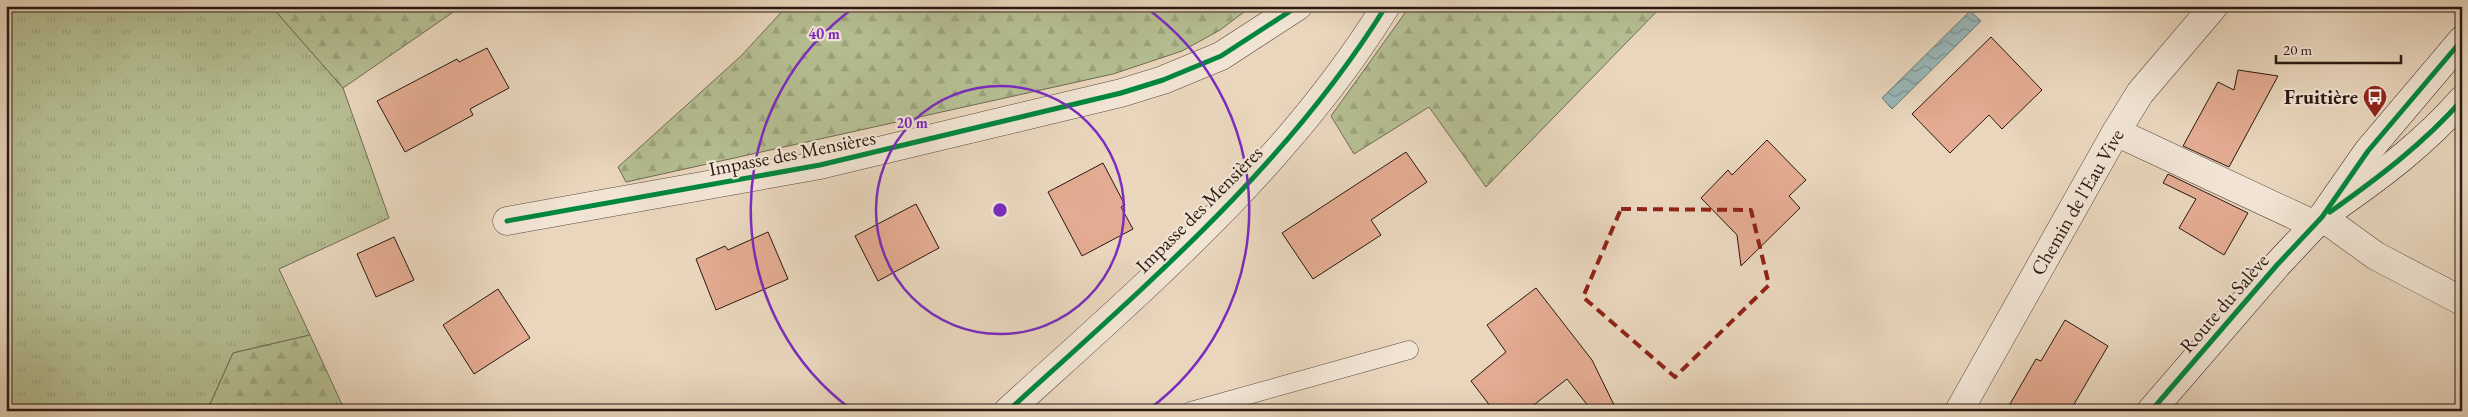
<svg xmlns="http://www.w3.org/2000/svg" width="2468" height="417" viewBox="0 0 2468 417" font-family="'EB Garamond',serif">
<defs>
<pattern id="grass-tufts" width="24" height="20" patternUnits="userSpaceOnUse" patternTransform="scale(1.25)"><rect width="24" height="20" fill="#b5be92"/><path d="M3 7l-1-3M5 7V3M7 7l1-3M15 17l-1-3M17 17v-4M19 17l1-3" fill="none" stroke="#9ca37d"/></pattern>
<pattern id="forest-firs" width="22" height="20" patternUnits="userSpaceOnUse" patternTransform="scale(1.25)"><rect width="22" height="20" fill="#b5be92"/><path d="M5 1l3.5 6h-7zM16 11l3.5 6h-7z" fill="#9ca37d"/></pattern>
<pattern id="water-waves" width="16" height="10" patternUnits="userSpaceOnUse" patternTransform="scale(1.25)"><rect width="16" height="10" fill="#99b7b9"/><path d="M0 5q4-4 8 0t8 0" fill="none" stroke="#7d9495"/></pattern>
</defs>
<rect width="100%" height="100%" fill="#e9d6bd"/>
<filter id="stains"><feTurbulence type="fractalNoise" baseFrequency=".004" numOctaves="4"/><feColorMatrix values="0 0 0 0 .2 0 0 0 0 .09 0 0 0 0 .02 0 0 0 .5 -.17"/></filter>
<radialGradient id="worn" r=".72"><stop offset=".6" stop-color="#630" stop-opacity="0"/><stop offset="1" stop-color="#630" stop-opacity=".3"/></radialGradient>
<!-- grass -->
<path fill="url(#grass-tufts)" stroke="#6f6c52" d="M 6,6 L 271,6 L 343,88 L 389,218 L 279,269 L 310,335 L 233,353 L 207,411 L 6,411 Z"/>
<!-- forest -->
<g fill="url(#forest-firs)" stroke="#6f6c52">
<path d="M 271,6 L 462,6 L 343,88 Z"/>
<path d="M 787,6 L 1252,6 L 1220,30 L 1182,51 L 1113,74 L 626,182 L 618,167 L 741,56 Z"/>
<path d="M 1410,6 L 1662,6 L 1486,187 L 1429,107 L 1354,154 L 1331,116 Z"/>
<path d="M 310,335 L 345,411 L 207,411 L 233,353 Z"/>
</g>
<!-- water -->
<path fill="url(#water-waves)" stroke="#6c7876" d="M 1970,11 L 1981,21 L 1892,109 L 1882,98 Z"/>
<!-- building -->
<g fill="#e3ab91" stroke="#291912">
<path d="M 1991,37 L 2042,90 L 2002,129 L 1989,115 L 1950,153 L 1912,114 Z"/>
<path d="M 487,48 L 509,88 L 470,109 L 473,115 L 405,152 L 377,101 L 457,59 L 459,62 Z"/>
<path d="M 2238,70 L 2278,76 L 2229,167 L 2183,146 L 2218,82 L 2234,90 Z"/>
<path d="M 1767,140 L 1806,180 L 1789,196 L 1800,208 L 1741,266 L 1737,235 L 1701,198 L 1728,170 L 1732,175 Z"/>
<path d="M 1406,152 L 1427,182 L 1371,220 L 1381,235 L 1313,279 L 1282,233 Z"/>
<path d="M 1103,163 L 1125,205 L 1121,207 L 1133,229 L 1082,256 L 1048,192 Z"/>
<path d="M 2168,174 L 2248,213 L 2224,255 L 2179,228 L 2196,199 L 2163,183 Z"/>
<path d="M 916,204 L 939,248 L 878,281 L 855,236 Z"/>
<path d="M 768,232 L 788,279 L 716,310 L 696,259 L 725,246 L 728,250 Z"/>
<path d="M 394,237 L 414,280 L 376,297 L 357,254 Z"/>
<path d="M 1536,288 L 1592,360 L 1617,411 L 1592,411 L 1567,379 L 1526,411 L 1494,411 L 1471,381 L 1506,352 L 1487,325 Z"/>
<path d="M 498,289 L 530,338 L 474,374 L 443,325 Z"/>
<path d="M 2065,320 L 2108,346 L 2070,411 L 2006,411 L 2036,359 L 2041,361 Z"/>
</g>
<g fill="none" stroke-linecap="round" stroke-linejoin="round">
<defs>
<path id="service" d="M 1191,411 L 1409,350"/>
<g id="minor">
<path d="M 2116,132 L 2315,225"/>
<path d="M 2322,217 L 2376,256 L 2462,301"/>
<path d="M 507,221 L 820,165 L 1121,93 L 1163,80 L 1221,56 L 1298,6"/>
<path d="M 1008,411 C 1145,286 1288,165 1386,6"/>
<path d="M 1959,411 L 2116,132 L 2140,93 L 2214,6"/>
</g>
<g id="secondary">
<path d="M 2337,206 C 2383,174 2425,142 2462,100"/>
<path d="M 2151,411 L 2277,265 L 2322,217 L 2368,151 L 2462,40"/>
</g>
</defs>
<!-- service casing -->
<use href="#service" stroke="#59483d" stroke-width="19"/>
<!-- minor casing -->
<use href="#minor" stroke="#59483d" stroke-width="29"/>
<!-- secondary casing -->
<use href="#secondary" stroke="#291912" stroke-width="29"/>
<!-- service -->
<use href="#service" stroke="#f1e4d4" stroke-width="18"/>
<!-- minor -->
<use href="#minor" stroke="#f1e4d4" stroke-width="28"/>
<!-- secondary -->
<use href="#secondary" stroke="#f1e4d4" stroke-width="28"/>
<defs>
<g id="cycleway">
<path d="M 2330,212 C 2378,178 2423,144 2462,100"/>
<path d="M 507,221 L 820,165 L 1121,93 L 1163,80 L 1221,56 L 1298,6"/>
<path d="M 1008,411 C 1145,286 1288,165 1386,6"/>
<path d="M 2151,411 L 2277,265 L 2322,217 L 2368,151 L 2462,40"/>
</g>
</defs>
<!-- cycleway casing -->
<use href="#cycleway" stroke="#f1e4d4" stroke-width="8"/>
<!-- cycleway -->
<use href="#cycleway" stroke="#00873e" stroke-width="5"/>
</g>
<!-- marked area -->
<path fill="none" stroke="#8f2418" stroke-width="4" stroke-dasharray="10 6" stroke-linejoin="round" d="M 1621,209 L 1751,210 L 1769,285 L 1675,377 L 1583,297 Z"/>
<!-- distance rings -->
<g fill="none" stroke="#7b2cbf" stroke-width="2.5">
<circle cx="1000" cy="210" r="124"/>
<path d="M852 410A249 249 0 0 1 855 7M1145 7A249 249 0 0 1 1148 410"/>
</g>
<!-- icons -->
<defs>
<symbol id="bus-pin" viewBox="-11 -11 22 30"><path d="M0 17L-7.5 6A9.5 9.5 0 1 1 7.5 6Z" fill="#8f2418" stroke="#f1e4d4"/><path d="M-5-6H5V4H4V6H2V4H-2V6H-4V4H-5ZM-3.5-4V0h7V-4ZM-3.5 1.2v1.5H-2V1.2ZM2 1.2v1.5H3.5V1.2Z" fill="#fff"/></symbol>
</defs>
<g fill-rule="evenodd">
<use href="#bus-pin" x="2361" y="83" width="28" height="38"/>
</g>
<g text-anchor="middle" stroke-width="4.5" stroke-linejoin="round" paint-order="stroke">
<!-- poi labels -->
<g font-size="20" font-weight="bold" fill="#291912" stroke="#f1e4d4" text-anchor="end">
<text x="2358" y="104">Fruitière</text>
</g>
<!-- street labels -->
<g font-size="20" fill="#291912" stroke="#f1e4d4">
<text transform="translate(792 153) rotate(-11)" y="7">Impasse des Mensières</text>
<text transform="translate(2077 202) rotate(-60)" y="7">Chemin de l'Eau Vive</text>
<text transform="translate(1199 209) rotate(-45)" y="7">Impasse des Mensières</text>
<text transform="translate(2224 303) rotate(-49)" y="7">Route du Salève</text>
</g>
</g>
<circle cx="1000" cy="210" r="8" fill="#7b2cbf" stroke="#f1e4d4" stroke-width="2.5"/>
<g font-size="15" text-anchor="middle" font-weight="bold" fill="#7b2cbf" stroke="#f1e4d4" stroke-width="4.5" stroke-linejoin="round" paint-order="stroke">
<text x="824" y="39">40 m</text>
<text x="912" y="128">20 m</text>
</g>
<!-- margin -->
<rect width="2468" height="417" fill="none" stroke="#e9d6bd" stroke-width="25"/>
<rect x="8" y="8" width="2453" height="402" fill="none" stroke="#291912" stroke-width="2.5"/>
<rect x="12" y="12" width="2443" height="392" fill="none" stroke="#291912"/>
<!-- scale -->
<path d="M2276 55v8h125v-8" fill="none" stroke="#291912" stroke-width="2.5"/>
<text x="2283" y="55" font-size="15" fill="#291912" stroke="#f1e4d4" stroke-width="4" paint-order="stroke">20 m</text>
<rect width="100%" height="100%" filter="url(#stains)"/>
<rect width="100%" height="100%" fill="url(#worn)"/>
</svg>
